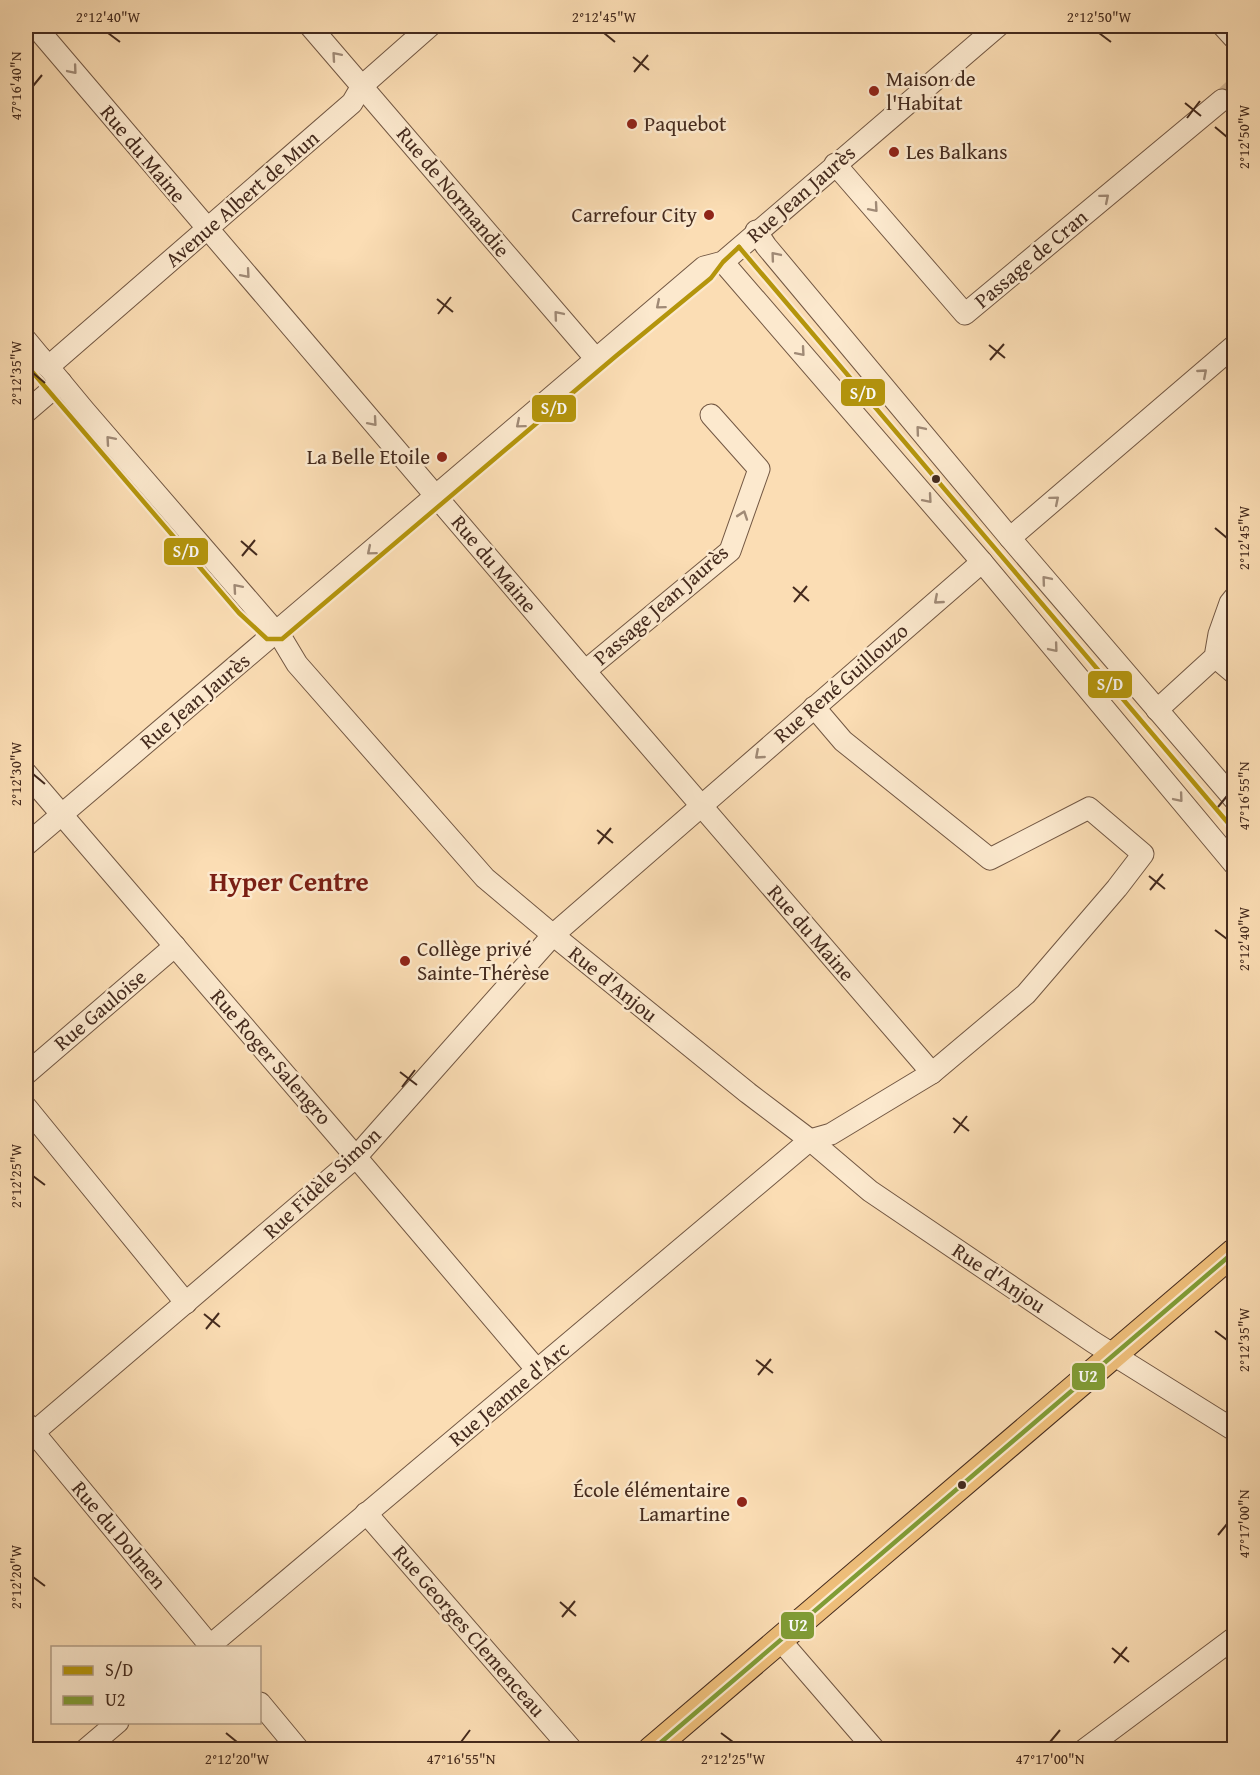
<svg xmlns="http://www.w3.org/2000/svg" width="1260" height="1775" viewBox="0 0 1260 1775" font-family="'Gentium Book Plus',serif">
<rect width="100%" height="100%" fill="#fbddb4"/>
<filter id="stains"><feTurbulence type="fractalNoise" baseFrequency=".00333" numOctaves="4"/><feColorMatrix values="0 0 0 0 .2 0 0 0 0 .09 0 0 0 0 .02 0 0 0 .5 -.17"/></filter>
<radialGradient id="worn" r=".72"><stop offset=".6" stop-color="#630" stop-opacity="0"/><stop offset="1" stop-color="#630" stop-opacity=".3"/></radialGradient>
<g fill="none" stroke-linecap="round" stroke-linejoin="round">
<!-- minor-tunnel -->
<path stroke="#d6b996" stroke-width="21" stroke-dasharray="21 10" stroke-linecap="butt" d="M 1222,100 L 1234,89"/>
<defs>
<g id="minor">
<path d="M 35,26 L 585,671 L 932,1073"/>
<path d="M 310,26 L 596,359"/>
<path d="M 1223,26 L 1234,38"/>
<path d="M 835,164 L 965,314 L 1222,100"/>
<path d="M 756,231 L 766,246 L 1010,538 L 1234,799"/>
<path d="M 723,262 L 982,562 L 1234,864"/>
<path d="M 26,340 L 84,410 L 282,639 L 297,664 L 485,878 L 553,935 L 748,1093 L 810,1140 L 870,1191 L 1093,1342 L 1234,1430"/>
<path d="M 48,367 L 352,103 L 362,86 L 430,26"/>
<path d="M 26,371 L 41,358"/>
<path d="M 26,412 L 61,382"/>
<path d="M 1010,538 L 1234,346"/>
<path d="M 1215,657 L 1234,673"/>
<path d="M 585,671 L 730,551 L 759,469 L 711,415"/>
<path d="M 1157,710 L 1215,657 L 1219,634 L 1230,603 L 1234,598"/>
<path d="M 26,773 L 356,1157 L 537,1370"/>
<path d="M 26,845 L 704,267 L 723,262 L 998,26"/>
<path d="M 26,1074 L 175,946"/>
<path d="M 26,1107 L 186,1303"/>
<path d="M 26,1423 L 212,1648"/>
<path d="M 26,1439 L 356,1157 L 553,935 L 982,562"/>
<path d="M 366,1513 L 572,1750"/>
<path d="M 780,1640 L 875,1750"/>
<path d="M 207,1648 L 810,1140 L 831,1134 L 932,1073 L 1026,994 L 1117,888 L 1143,854 L 1089,808 L 990,859 L 843,741 L 814,707"/>
<path d="M 260,1703 L 299,1750"/>
<path d="M 85,1750 L 118,1722"/>
<path d="M 1084,1750 L 1234,1638"/>
</g>
<path id="major" d="M 651,1750 L 1234,1252"/>
</defs>
<!-- minor casing -->
<use href="#minor" stroke="#725743" stroke-width="23"/>
<!-- major casing -->
<use href="#major" stroke="#442a1d" stroke-width="28"/>
<!-- minor -->
<use href="#minor" stroke="#fce9ce" stroke-width="21"/>
<!-- major -->
<use href="#major" stroke="#eebe7a" stroke-width="26"/>
<defs>
<g id="bus-1">
<path d="M 739,247 L 1234,830"/>
<path d="M 26,371 L 29,368 L 239,613 L 267,639 L 282,639 L 616,356 L 711,278 L 723,262 L 739,247"/>
</g>
<path id="bus-2" d="M 652,1750 L 1234,1252"/>
</defs>
<!-- bus-1 casing -->
<use href="#bus-1" stroke="#fce9ce" stroke-width="9"/>
<!-- bus-2 casing -->
<use href="#bus-2" stroke="#fce9ce" stroke-width="9"/>
<!-- bus-1 -->
<use href="#bus-1" stroke="#b4950c" stroke-width="4.5"/>
<!-- bus-2 -->
<use href="#bus-2" stroke="#809c35" stroke-width="4.5"/>
</g>
<!-- one-way arrows -->
<defs><path id="oneway-chevron" d="M-2-3.5L2.5 0L-2 3.5" fill="none" stroke-width="1.6" stroke-linecap="round" stroke-linejoin="round" transform="scale(1.5)"/></defs>
<g stroke="#a08a76">
<use href="#oneway-chevron" transform="translate(336 56) rotate(-131)"/>
<use href="#oneway-chevron" transform="translate(73 70) rotate(50)"/>
<use href="#oneway-chevron" transform="translate(1105 198) rotate(-40)"/>
<use href="#oneway-chevron" transform="translate(874 208) rotate(49)"/>
<use href="#oneway-chevron" transform="translate(775 256) rotate(-130)"/>
<use href="#oneway-chevron" transform="translate(246 274) rotate(49)"/>
<use href="#oneway-chevron" transform="translate(660 305) rotate(140)"/>
<use href="#oneway-chevron" transform="translate(558 315) rotate(-130)"/>
<use href="#oneway-chevron" transform="translate(801 352) rotate(49)"/>
<use href="#oneway-chevron" transform="translate(1203 373) rotate(-41)"/>
<use href="#oneway-chevron" transform="translate(373 422) rotate(49)"/>
<use href="#oneway-chevron" transform="translate(520 424) rotate(140)"/>
<use href="#oneway-chevron" transform="translate(920 430) rotate(-130)"/>
<use href="#oneway-chevron" transform="translate(110 440) rotate(-131)"/>
<use href="#oneway-chevron" transform="translate(928 499) rotate(49)"/>
<use href="#oneway-chevron" transform="translate(1055 500) rotate(-40)"/>
<use href="#oneway-chevron" transform="translate(743 515) rotate(-71)"/>
<use href="#oneway-chevron" transform="translate(371 551) rotate(140)"/>
<use href="#oneway-chevron" transform="translate(1046 580) rotate(-130)"/>
<use href="#oneway-chevron" transform="translate(237 588) rotate(-131)"/>
<use href="#oneway-chevron" transform="translate(938 600) rotate(139)"/>
<use href="#oneway-chevron" transform="translate(1054 648) rotate(50)"/>
<use href="#oneway-chevron" transform="translate(759 755) rotate(139)"/>
<use href="#oneway-chevron" transform="translate(1179 798) rotate(50)"/>
</g>
<!-- ticks -->
<path fill="none" stroke="#442a1d" stroke-width="2" d="M 108,33 L 120,42M 604,33 L 615,42M 1099,33 L 1111,42M 633,57 L 649,70M 634,72 L 648,55M 33,86 L 42,75M 1185,103 L 1201,116M 1187,118 L 1200,101M 1215,127 L 1227,137M 437,299 L 453,312M 438,314 L 451,297M 989,345 L 1005,358M 990,360 L 1004,344M 33,373 L 45,383M 1215,528 L 1227,538M 241,541 L 257,555M 242,556 L 255,540M 793,587 L 809,601M 794,602 L 807,586M 33,774 L 45,784M 1218,807 L 1227,796M 597,830 L 613,843M 598,844 L 611,828M 1149,876 L 1165,889M 1150,890 L 1163,874M 1215,930 L 1227,939M 400,1072 L 417,1085M 402,1087 L 415,1070M 953,1118 L 969,1131M 954,1133 L 967,1116M 33,1176 L 45,1185M 204,1314 L 220,1327M 206,1329 L 219,1313M 1215,1331 L 1227,1340M 756,1360 L 773,1373M 758,1375 L 771,1359M 1218,1535 L 1227,1524M 33,1577 L 45,1586M 560,1602 L 576,1616M 562,1617 L 575,1601M 1112,1648 L 1129,1662M 1114,1663 L 1127,1647M 226,1733 L 237,1742M 721,1733 L 733,1742M 461,1742 L 470,1730M 1050,1742 L 1060,1730"/>
<!-- markers -->
<g fill="#8f2418" stroke="#fce9ce" stroke-width="2">
<circle cx="874" cy="91" r="6"/>
<circle cx="632" cy="124" r="6"/>
<circle cx="894" cy="152" r="6"/>
<circle cx="709" cy="215" r="6"/>
<circle cx="442" cy="457" r="6"/>
<circle cx="405" cy="961" r="6"/>
<circle cx="742" cy="1502" r="6"/>
</g>
<g fill="#442a1d" stroke="#fce9ce" stroke-width="2">
<circle cx="936" cy="479" r="5"/>
<circle cx="962" cy="1485" r="5"/>
</g>
<g text-anchor="middle" stroke-width="5" stroke-linejoin="round" paint-order="stroke">
<!-- poi labels -->
<g font-size="21" fill="#442a1d" stroke="#fce9ce" text-anchor="start">
<text x="886" y="86">Maison de<tspan x="886" dy="24">l'Habitat</tspan></text>
<text x="644" y="131">Paquebot</text>
<text x="906" y="159">Les Balkans</text>
<text x="697" y="222" text-anchor="end">Carrefour City</text>
<text x="430" y="464" text-anchor="end">La Belle Etoile</text>
<text x="417" y="956">Collège privé<tspan x="417" dy="24">Sainte-Thérèse</tspan></text>
<text x="730" y="1497" text-anchor="end">École élémentaire<tspan x="730" dy="24">Lamartine</tspan></text>
</g>
<!-- street labels -->
<g font-size="21" fill="#442a1d" stroke="#fce9ce">
<text transform="translate(143 154) rotate(50)" y="7">Rue du Maine</text>
<text transform="translate(453 192) rotate(50)" y="7">Rue de Normandie</text>
<text transform="translate(801 194) rotate(-41)" y="7">Rue Jean Jaurès</text>
<text transform="translate(242 199) rotate(-41)" y="7">Avenue Albert de Mun</text>
<text transform="translate(1031 259) rotate(-40)" y="7">Passage de Cran</text>
<text transform="translate(494 564) rotate(50)" y="7">Rue du Maine</text>
<text transform="translate(661 605) rotate(-41)" y="7">Passage Jean Jaurès</text>
<text transform="translate(841 683) rotate(-41)" y="7">Rue René Guillouzo</text>
<text transform="translate(195 701) rotate(-40)" y="7">Rue Jean Jaurès</text>
<text transform="translate(811 933) rotate(49)" y="7">Rue du Maine</text>
<text transform="translate(613 984) rotate(39)" y="7">Rue d'Anjou</text>
<text transform="translate(100 1010) rotate(-40)" y="7">Rue Gauloise</text>
<text transform="translate(271 1057) rotate(49)" y="7">Rue Roger Salengro</text>
<text transform="translate(322 1183) rotate(-43)" y="7">Rue Fidèle Simon</text>
<text transform="translate(999 1278) rotate(34)" y="7">Rue d'Anjou</text>
<text transform="translate(509 1394) rotate(-40)" y="7">Rue Jeanne d'Arc</text>
<text transform="translate(119 1535) rotate(50)" y="7">Rue du Dolmen</text>
<text transform="translate(469 1631) rotate(49)" y="7">Rue Georges Clemenceau</text>
</g>
<!-- district labels -->
<g font-size="27" font-weight="bold" fill="#7a1f14" stroke="#fce9ce">
<text x="289" y="891">Hyper Centre</text>
</g>
</g>
<g stroke="#fce9ce" stroke-width="2">
<rect x="840" y="378" width="46" height="29" rx="6" fill="#b4950c"/>
<rect x="531" y="394" width="46" height="29" rx="6" fill="#b4950c"/>
<rect x="163" y="537" width="46" height="29" rx="6" fill="#b4950c"/>
<rect x="1087" y="670" width="46" height="29" rx="6" fill="#b4950c"/>
<rect x="1071" y="1362" width="35" height="29" rx="6" fill="#809c35"/>
<rect x="780" y="1611" width="35" height="29" rx="6" fill="#809c35"/>
</g>
<g font-size="16" text-anchor="middle" font-weight="bold" fill="#fff">
<text x="863" y="399">S/D</text>
<text x="554" y="414">S/D</text>
<text x="186" y="557">S/D</text>
<text x="1110" y="690">S/D</text>
<text x="1088" y="1382">U2</text>
<text x="798" y="1631">U2</text>
</g>
<!-- margin -->
<rect width="1260" height="1775" fill="none" stroke="#fbddb4" stroke-width="66"/>
<!-- legend -->
<rect x="51" y="1646" width="210" height="78" fill="#fce9ce" stroke="#b29d87" stroke-width="1.5"/>
<rect x="63" y="1666" width="30" height="9" fill="#b4950c" stroke="#b29d87" stroke-width="1.5"/>
<text x="105" y="1676" font-size="18" fill="#442a1d">S/D</text>
<rect x="63" y="1696" width="30" height="9" fill="#809c35" stroke="#b29d87" stroke-width="1.5"/>
<text x="105" y="1706" font-size="18" fill="#442a1d">U2</text>
<rect x="33" y="33" width="1194" height="1709" fill="none" stroke="#442a1d" stroke-width="2"/>
<g font-size="15" text-anchor="middle" fill="#442a1d">
<text x="108" y="22">2°12'40"W</text>
<text x="604" y="22">2°12'45"W</text>
<text x="1099" y="22">2°12'50"W</text>
<text transform="translate(16 86) rotate(-90)" y="5">47°16'40"N</text>
<text transform="translate(1244 137) rotate(-90)" y="5">2°12'50"W</text>
<text transform="translate(16 373) rotate(-90)" y="5">2°12'35"W</text>
<text transform="translate(1244 538) rotate(-90)" y="5">2°12'45"W</text>
<text transform="translate(16 774) rotate(-90)" y="5">2°12'30"W</text>
<text transform="translate(1244 796) rotate(-90)" y="5">47°16'55"N</text>
<text transform="translate(1244 939) rotate(-90)" y="5">2°12'40"W</text>
<text transform="translate(16 1176) rotate(-90)" y="5">2°12'25"W</text>
<text transform="translate(1244 1340) rotate(-90)" y="5">2°12'35"W</text>
<text transform="translate(1244 1524) rotate(-90)" y="5">47°17'00"N</text>
<text transform="translate(16 1577) rotate(-90)" y="5">2°12'20"W</text>
<text x="237" y="1764">2°12'20"W</text>
<text x="461" y="1764">47°16'55"N</text>
<text x="733" y="1764">2°12'25"W</text>
<text x="1050" y="1764">47°17'00"N</text>
</g>
<rect width="100%" height="100%" filter="url(#stains)"/>
<rect width="100%" height="100%" fill="url(#worn)"/>
</svg>
